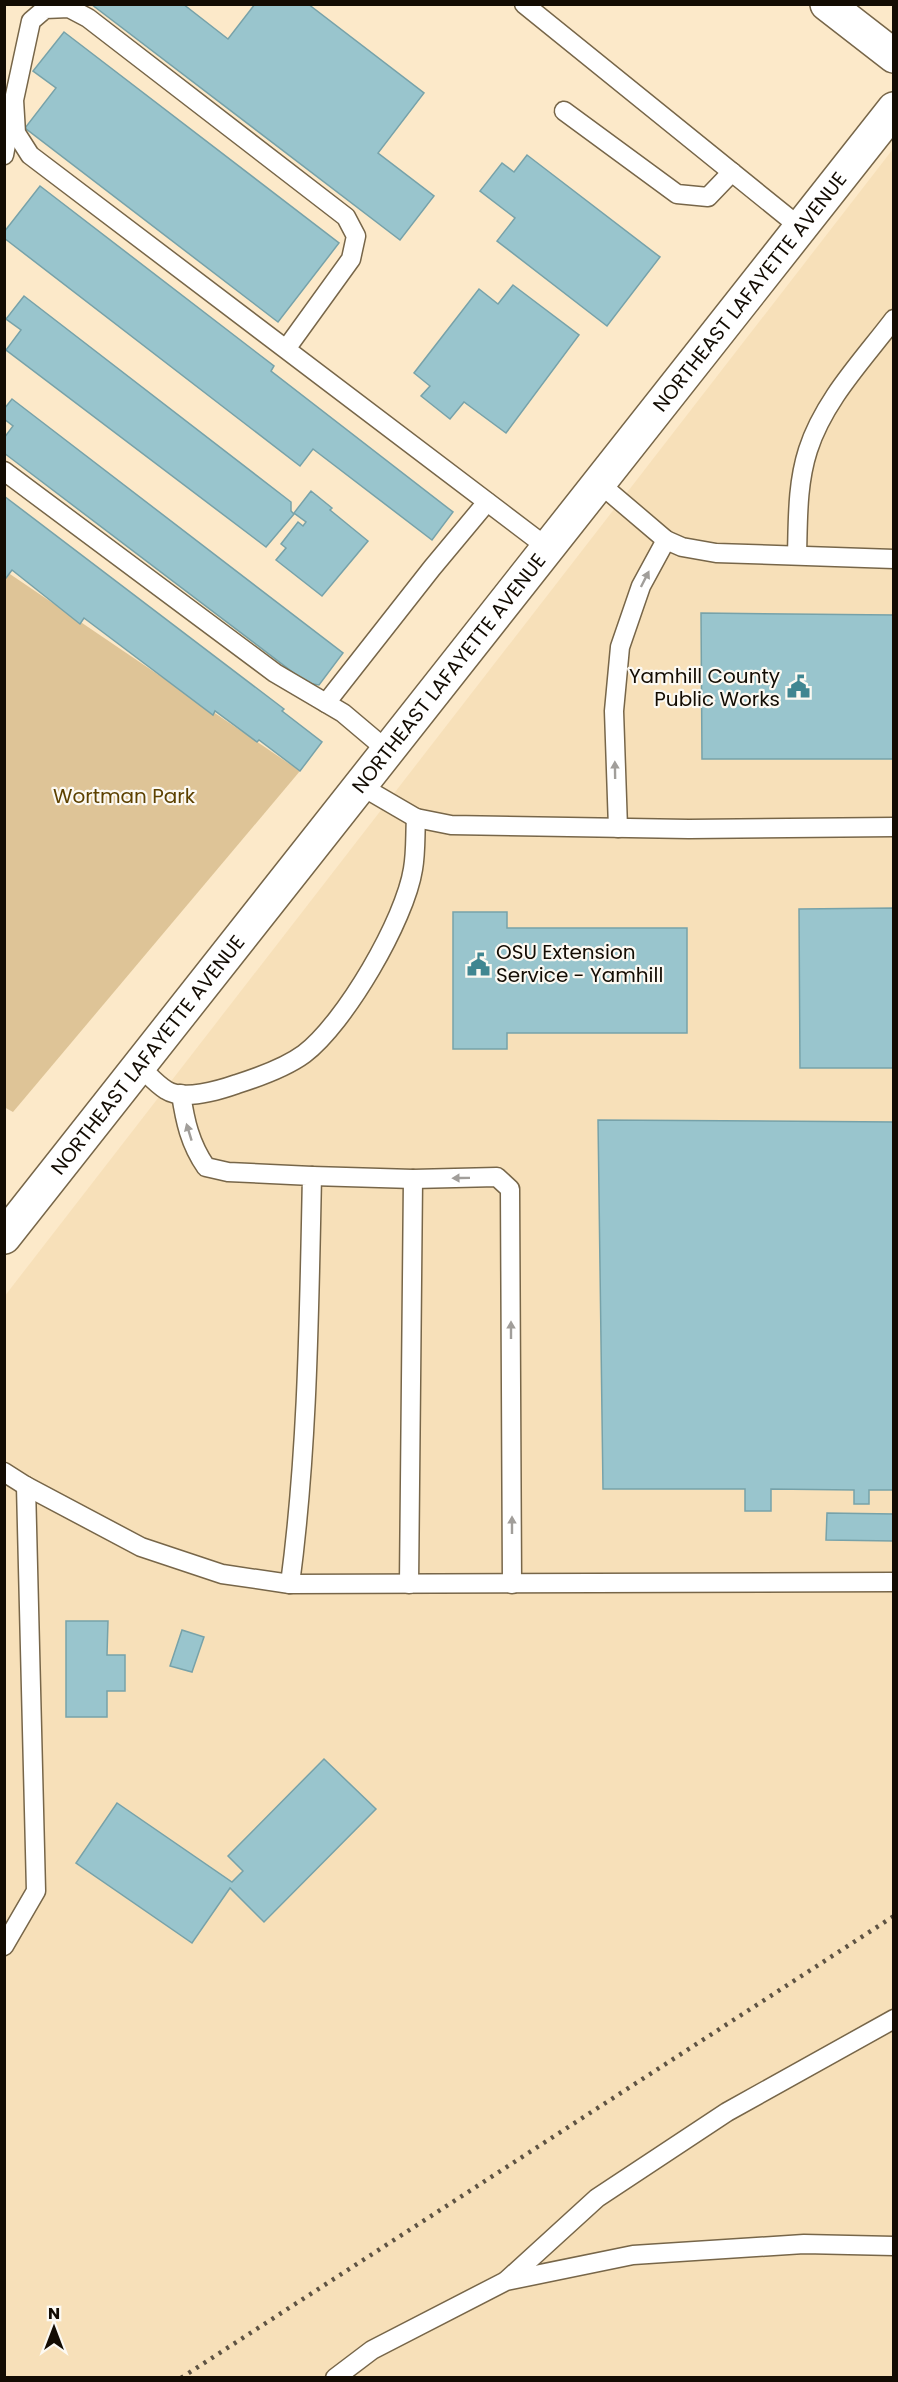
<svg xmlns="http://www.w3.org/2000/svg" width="898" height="2382" viewBox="0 0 898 2382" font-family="Poppins,sans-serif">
<rect width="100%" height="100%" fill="#fce9c9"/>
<!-- built -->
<path fill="#f7e0b9" d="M 893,149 L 893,2377 L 5,2377 L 4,1297 Z"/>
<!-- green -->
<path fill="#dec497" d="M 4,570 L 300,771 L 13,1112 L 4,1107 Z"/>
<!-- building -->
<g fill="#99c5cd" stroke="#77a2a9" stroke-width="1.5">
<path d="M 91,4 L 183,4 L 228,39 L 255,4 L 308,4 L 424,93 L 378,153 L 434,196 L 400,240 Z"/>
<path d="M 64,32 L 339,243 L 278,322 L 25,128 L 56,88 L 33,71 Z"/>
<path d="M 527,155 L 660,257 L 607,326 L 497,241 L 515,218 L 480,191 L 502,163 L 514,172 Z"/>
<path d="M 40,186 L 274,366 L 271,371 L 453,512 L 432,540 L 313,449 L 300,466 L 4,238 L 4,232 Z"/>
<path d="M 513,285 L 579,335 L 506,433 L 464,402 L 450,419 L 421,396 L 430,386 L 414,373 L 479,289 L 498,304 Z"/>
<path d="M 24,296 L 291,502 L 291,511 L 294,514 L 266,547 L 6,350 L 21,330 L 6,319 Z"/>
<path d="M 12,399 L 343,653 L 319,685 L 307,683 L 4,453 L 4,438 L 13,426 L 4,419 L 4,409 Z"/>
<path d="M 311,491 L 332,508 L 330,510 L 368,541 L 322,596 L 276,560 L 286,548 L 281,544 L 298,522 L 303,526 L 306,522 L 294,513 Z"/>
<path d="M 4,496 L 284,709 L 282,711 L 322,742 L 300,771 L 259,740 L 257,742 L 215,711 L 213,715 L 84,618 L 80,624 L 12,570 L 6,578 L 4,577 Z"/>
<path d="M 701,613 L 894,615 L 894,759 L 702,759 Z"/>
<path d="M 894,908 L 894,1068 L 800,1068 L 799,909 Z"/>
<path d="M 453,912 L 507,912 L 507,928 L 687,928 L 687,1033 L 507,1033 L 507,1049 L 453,1049 Z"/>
<path d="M 598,1120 L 894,1122 L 894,1490 L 869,1490 L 869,1504 L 854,1504 L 854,1490 L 771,1489 L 771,1511 L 745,1511 L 745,1489 L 603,1489 Z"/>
<path d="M 827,1513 L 894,1514 L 894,1541 L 826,1540 Z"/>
<path d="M 66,1621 L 108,1621 L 107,1655 L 125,1655 L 125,1691 L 107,1691 L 107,1717 L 66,1717 Z"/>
<path d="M 182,1630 L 204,1637 L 192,1672 L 170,1666 Z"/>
<path d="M 324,1759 L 376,1809 L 264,1922 L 230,1888 L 192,1943 L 76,1863 L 117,1803 L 232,1882 L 243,1871 L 228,1856 Z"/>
</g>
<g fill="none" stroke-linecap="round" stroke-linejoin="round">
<defs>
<g id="service">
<path d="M 524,4 L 801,228"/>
<path d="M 564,111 L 677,194 L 708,197 L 732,172"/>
<path d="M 4,155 L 11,118"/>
<path d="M 286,349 L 351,259 L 356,236 L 346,217 L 88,18 L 69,8 L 45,9 L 31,21 L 14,100 L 16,133 L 30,155 L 548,548"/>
<path d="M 4,471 L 275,673 L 343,713 L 388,751"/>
<path d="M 599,483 L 666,540 L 682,547 L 716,553 L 894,559"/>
<path d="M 797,555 C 798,520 797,484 808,450 C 824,400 863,360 894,319"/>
<path d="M 326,703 L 432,568 L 487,502"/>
<path d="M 361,786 L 416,818 L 451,825 L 689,829 L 894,827"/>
<path d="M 618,828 L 614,711 L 620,647 L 641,586 L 666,540"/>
<path d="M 139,1066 C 148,1074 156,1084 166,1090 C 183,1101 220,1090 237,1084 C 259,1077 285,1068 304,1054 C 345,1023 405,920 413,869 C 416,852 415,835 416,818"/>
<path d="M 181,1094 C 185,1121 190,1144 206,1167 L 228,1172 L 312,1176 C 309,1313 308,1449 290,1584"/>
<path d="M 312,1176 L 413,1179 L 497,1177 L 510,1189 L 512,1584"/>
<path d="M 4,1472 L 26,1486 L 141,1547 L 222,1574 L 290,1584 L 894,1582"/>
<path d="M 409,1584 L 413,1179"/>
<path d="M 4,1946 L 36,1891 L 26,1486"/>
<path d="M 507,2280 L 597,2198 L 727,2112 L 894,2019"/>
<path d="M 335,2378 L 372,2350 L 506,2281 L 633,2255 L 804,2244 L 894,2246"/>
</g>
<path id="minor" d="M 827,4 L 894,56"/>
<g id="secondary">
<path id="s1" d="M 4,1237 L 894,109"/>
</g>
</defs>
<!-- service casing -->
<use href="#service" stroke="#776649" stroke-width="21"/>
<!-- minor casing -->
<use href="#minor" stroke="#776649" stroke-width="36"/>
<!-- secondary casing -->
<use href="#secondary" stroke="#776649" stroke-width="36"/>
<!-- service -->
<use href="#service" stroke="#fff" stroke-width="18"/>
<!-- minor -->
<use href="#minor" stroke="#fff" stroke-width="33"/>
<!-- secondary -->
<use href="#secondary" stroke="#fff" stroke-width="33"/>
<!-- rail -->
<path stroke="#5e5343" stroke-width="4.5" stroke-dasharray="3 6" stroke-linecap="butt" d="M 181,2378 L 894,1916"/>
</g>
<!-- one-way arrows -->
<defs><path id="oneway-solid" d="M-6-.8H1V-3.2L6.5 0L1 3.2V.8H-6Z" transform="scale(1.5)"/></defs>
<g fill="#a19e9a">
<use href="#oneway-solid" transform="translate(645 579) rotate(-63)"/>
<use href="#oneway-solid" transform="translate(615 770) rotate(-91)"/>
<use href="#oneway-solid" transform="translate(189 1132) rotate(-107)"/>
<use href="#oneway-solid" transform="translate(461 1178) rotate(179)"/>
<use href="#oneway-solid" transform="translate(511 1330) rotate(-90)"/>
<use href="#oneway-solid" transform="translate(512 1525) rotate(-90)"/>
</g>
<!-- icons -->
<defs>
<symbol id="civic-bare" viewBox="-9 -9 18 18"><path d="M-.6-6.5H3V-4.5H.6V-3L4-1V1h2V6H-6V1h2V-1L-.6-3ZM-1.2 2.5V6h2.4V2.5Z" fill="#408691" stroke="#fcf9f2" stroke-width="2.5" paint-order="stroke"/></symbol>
</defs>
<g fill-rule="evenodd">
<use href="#civic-bare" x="782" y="670" width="33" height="33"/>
<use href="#civic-bare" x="462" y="948" width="33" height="33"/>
</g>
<g text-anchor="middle" stroke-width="4.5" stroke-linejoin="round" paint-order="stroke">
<!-- street labels -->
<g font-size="20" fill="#130c03" stroke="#fcf9f2">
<text dy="7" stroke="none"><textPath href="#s1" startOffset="1204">NORTHEAST LAFAYETTE AVENUE</textPath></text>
<text dy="7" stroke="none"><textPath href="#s1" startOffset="718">NORTHEAST LAFAYETTE AVENUE</textPath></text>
<text dy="7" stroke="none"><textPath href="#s1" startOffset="232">NORTHEAST LAFAYETTE AVENUE</textPath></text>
</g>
<!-- poi labels -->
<g font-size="20" fill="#130c03" stroke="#fcf9f2" text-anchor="end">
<text x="780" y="683">Yamhill County<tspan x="780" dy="23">Public Works</tspan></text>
<text x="496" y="959" text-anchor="start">OSU Extension<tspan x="496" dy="23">Service - Yamhill</tspan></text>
</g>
<!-- park labels -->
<g font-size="20" fill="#5d4100" stroke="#fcf9f2">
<text x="124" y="803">Wortman Park</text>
</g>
</g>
<!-- border -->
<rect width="898" height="2382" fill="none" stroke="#130c03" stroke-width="12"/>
<!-- north arrow -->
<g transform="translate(54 2328)" stroke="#fcf9f2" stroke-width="4.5" paint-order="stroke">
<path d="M0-4.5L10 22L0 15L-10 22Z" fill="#130c03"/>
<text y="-9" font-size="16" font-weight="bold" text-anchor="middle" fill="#130c03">N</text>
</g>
</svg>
